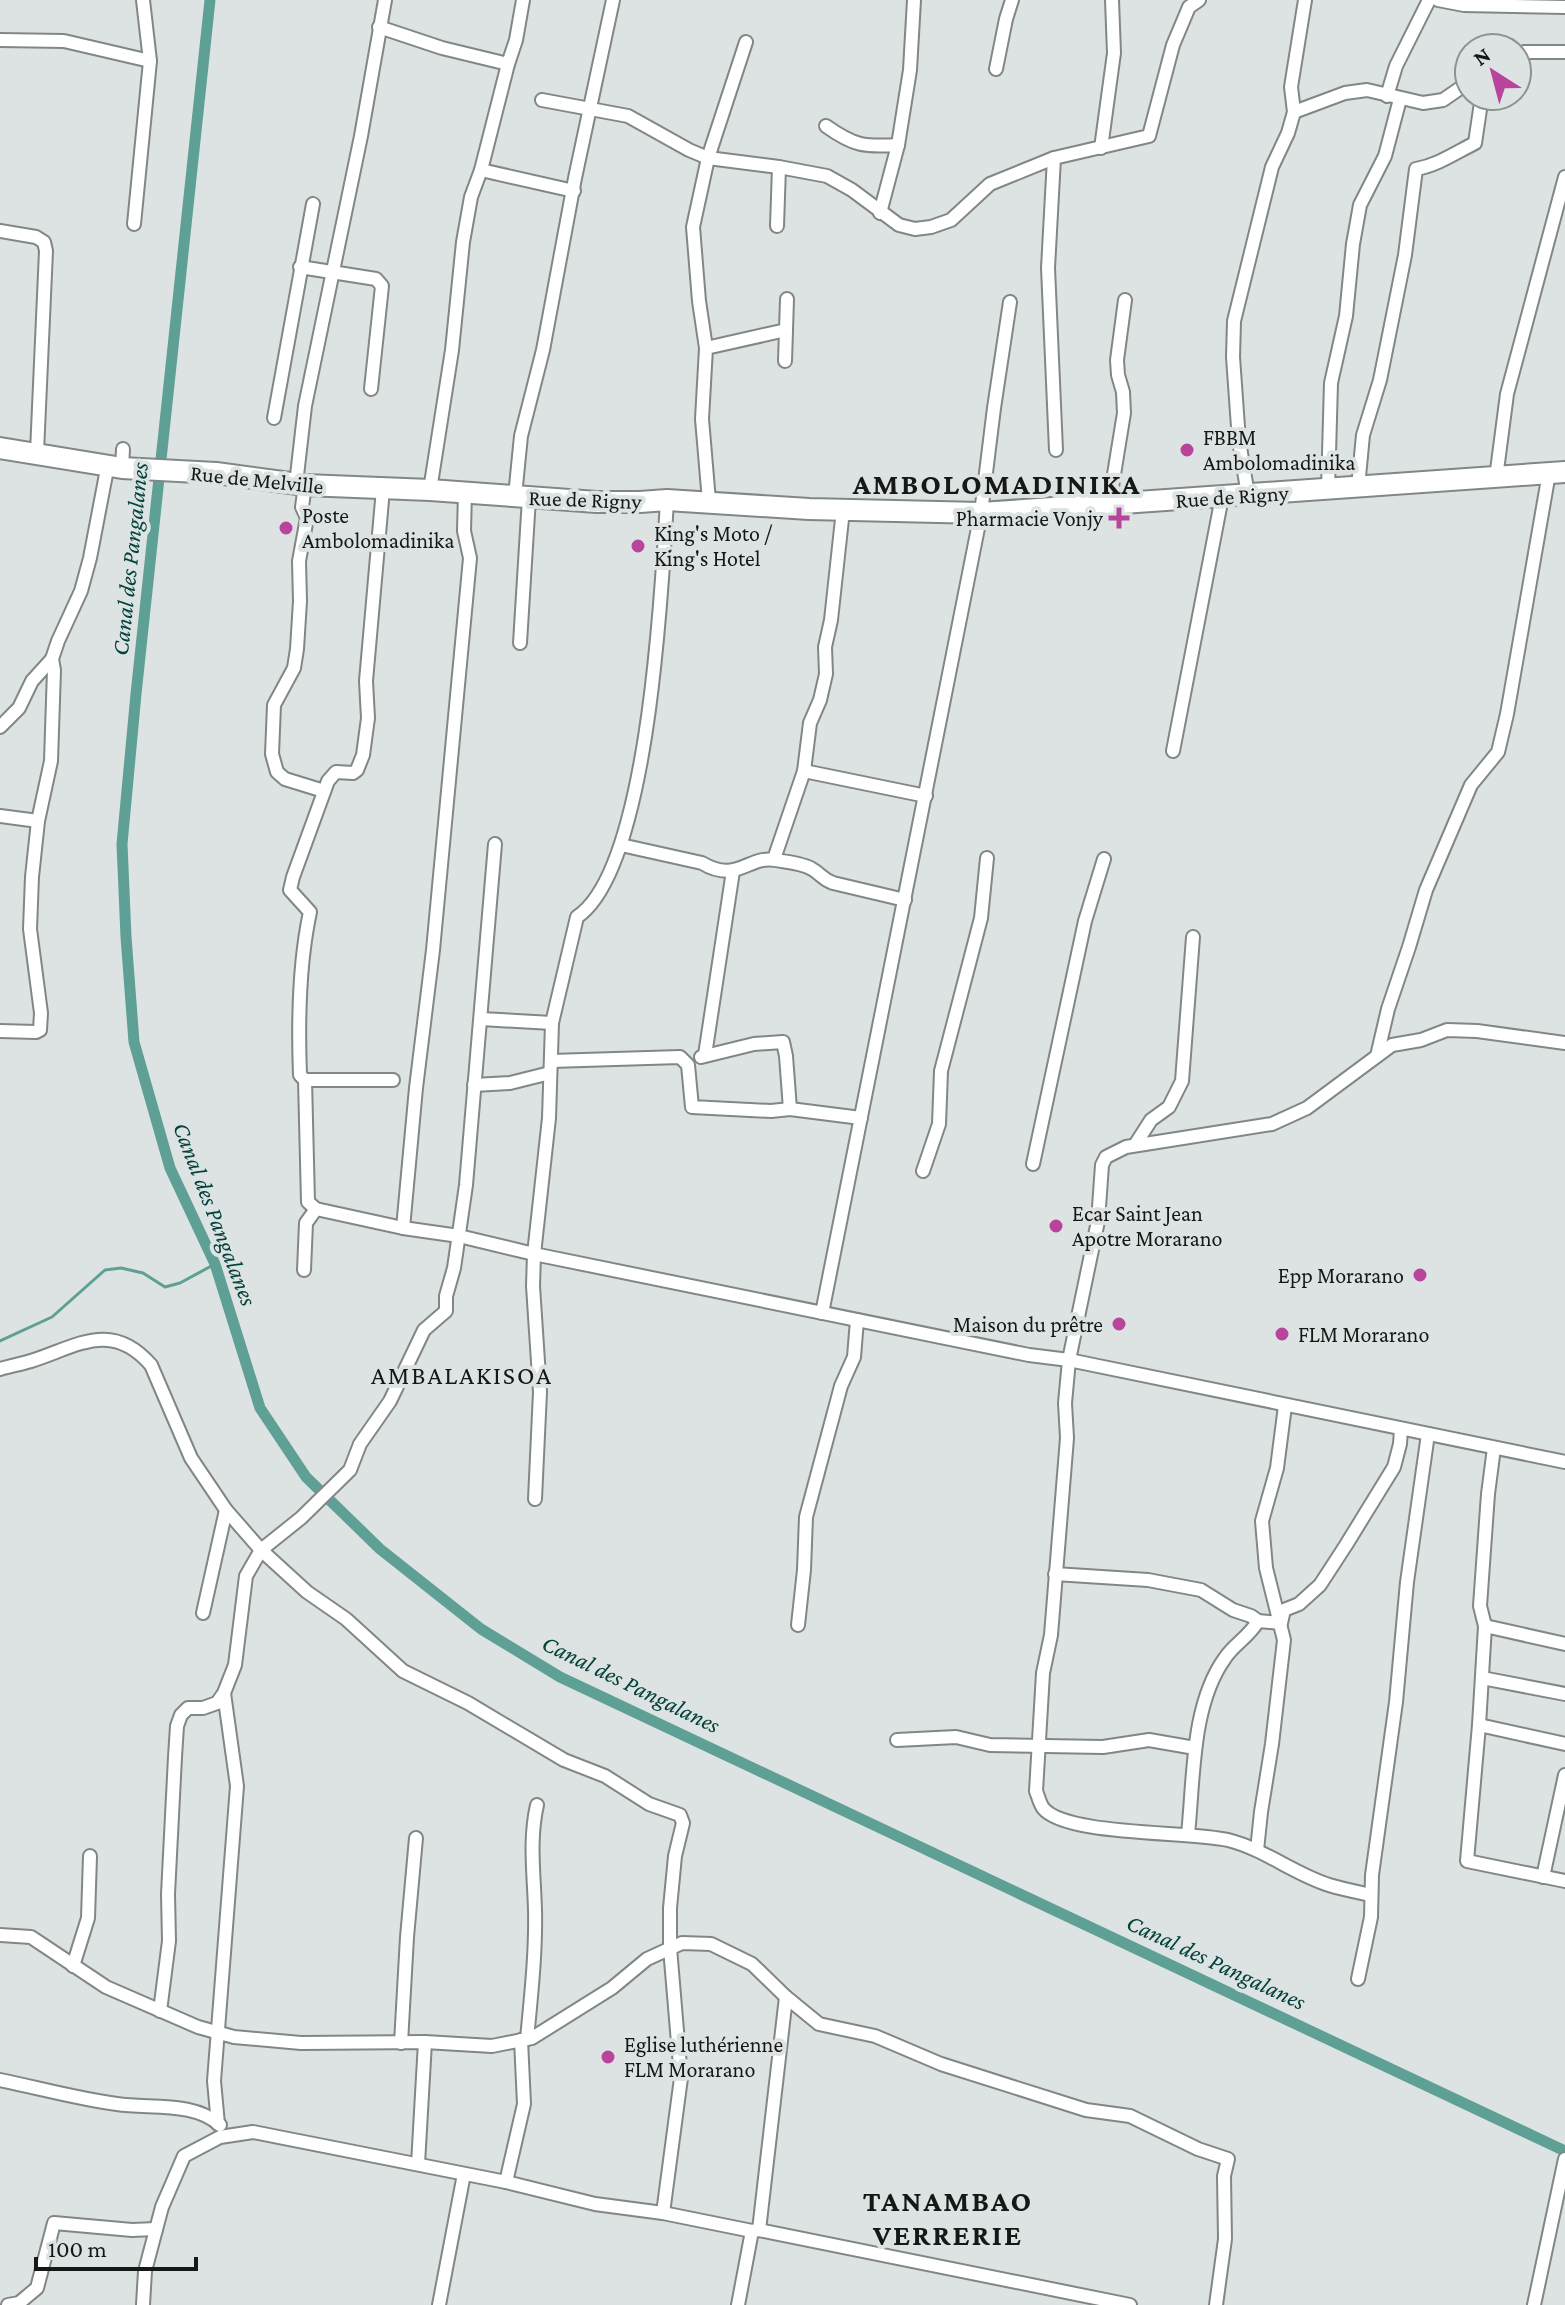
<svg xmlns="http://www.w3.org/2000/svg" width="1565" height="2305" viewBox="0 0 1565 2305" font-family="'Crimson Pro',serif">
<rect width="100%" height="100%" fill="#dde3e2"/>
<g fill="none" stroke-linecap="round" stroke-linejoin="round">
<!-- stream -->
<path stroke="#5fa096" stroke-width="3" d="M 0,1341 L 52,1317 L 105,1270 L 121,1268 L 143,1273 L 165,1287 L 180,1283 L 215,1264"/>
<!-- canal -->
<path stroke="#5fa096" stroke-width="11" d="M 210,0 L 136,694 L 122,844 L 126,937 L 134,1042 L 170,1168 L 215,1264 L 260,1408 L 306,1477 L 380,1549 L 481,1629 L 560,1677 L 1565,2151"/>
<defs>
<g id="street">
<path d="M 1438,0 L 1464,5 L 1565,7"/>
<path d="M 379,27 L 442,48 L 508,64"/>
<path d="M 0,40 L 64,41 L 150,61"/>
<path d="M 1517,55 L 1524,52 L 1565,52"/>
<path d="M 996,69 L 1006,19 L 1012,0"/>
<path d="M 1387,96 L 1396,66 L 1429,0"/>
<path d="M 542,100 L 628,116 L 689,150 L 708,158 L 779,167 L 827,176 L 852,190 L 899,225 L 915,229 L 931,227 L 951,220 L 990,184 L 1054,158 L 1149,136 L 1173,45 L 1189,7 L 1199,0"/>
<path d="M 1294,112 L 1345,93 L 1367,90 L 1423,103 L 1443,100 L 1469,82"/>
<path d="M 826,126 C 854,146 864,147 898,145"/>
<path d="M 1101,148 L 1114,53 L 1112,0"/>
<path d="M 1054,158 L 1048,268 L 1056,450"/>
<path d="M 481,170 L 574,191"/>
<path d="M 880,213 L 898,145 L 910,70 L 914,0"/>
<path d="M 134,224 L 150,61 L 143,0"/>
<path d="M 777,226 L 779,167"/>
<path d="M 0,231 L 36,237 L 44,242 L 46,251 L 37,452"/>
<path d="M 300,267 L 376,279 L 382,286 L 371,389"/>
<path d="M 706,348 L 786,330"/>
<path d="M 785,361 L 787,299"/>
<path d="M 274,418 L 313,204"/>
<path d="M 122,468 L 123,449"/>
<path d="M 1496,478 L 1507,394 L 1565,177"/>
<path d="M 296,484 L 305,406 L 361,136 L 385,0"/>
<path d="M 305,485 L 302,507 L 307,518 L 299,561 L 300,601 L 297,649 L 294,668 L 274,705 L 272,754 L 277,772 L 285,779 L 324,791"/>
<path d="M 1358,487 L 1363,435 L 1380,380 L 1405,255 L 1416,169 C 1438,165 1455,153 1475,143 L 1482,96"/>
<path d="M 383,489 L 366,681 L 368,718 L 363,755 L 357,770 L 353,773 L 336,772 L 328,781 L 293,877 L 290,890 L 310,912 C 299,963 298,1023 300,1075 L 305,1080 L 308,1202 L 316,1209 L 403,1228 L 459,1236 L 534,1254 L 1029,1355 L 1069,1360 L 1565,1462"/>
<path d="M 1328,489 L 1331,383 L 1346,316 L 1353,244 L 1360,205 L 1385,156 L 1400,99"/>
<path d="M 430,490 L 452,350 L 463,242 L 471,197 L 481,170 L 508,64 L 516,40 L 523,0"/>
<path d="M 1248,495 L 1239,441 L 1233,357 L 1234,321 L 1272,167 L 1288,133 L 1294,112 L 1291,87 L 1305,0"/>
<path d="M 515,496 L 521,436 L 543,350 L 575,178 L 613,0"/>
<path d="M 709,501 L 702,419 L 706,348 L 699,301 L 693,227 L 708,158 L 746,42"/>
<path d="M 1109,505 L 1124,413 L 1123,392 L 1118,375 L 1117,360 L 1125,300"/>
<path d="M 520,643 L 529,498"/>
<path d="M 0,727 L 19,708 L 32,681 L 52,659"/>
<path d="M 1173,751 L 1222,497"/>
<path d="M 804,771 L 926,796"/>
<path d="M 0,816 L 38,821"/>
<path d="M 621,845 L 702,863 C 737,884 749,855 775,860 C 786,862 803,863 812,869 C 821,874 822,879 833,883 L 905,900"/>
<path d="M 774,859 L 804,771 L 810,723 L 820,700 L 826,674 L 825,647 L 831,620 L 843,510"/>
<path d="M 481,1019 L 552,1023"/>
<path d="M 0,1031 L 36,1032 L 40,1030 L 41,1013 L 30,929 L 32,877 L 38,821 L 51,761 L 54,670 L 52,659 L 58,641 L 81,591 L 90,558 L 108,464"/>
<path d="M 705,1055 L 733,871"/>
<path d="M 1377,1056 L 1388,1009 L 1409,947 L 1426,890 L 1471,785 L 1498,752 L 1507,714 L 1549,473"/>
<path d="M 701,1057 L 754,1044 L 783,1042 L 786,1056 L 790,1109"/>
<path d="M 551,1061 L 680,1057 L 688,1065 L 692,1107 L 771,1111 L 790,1109 L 861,1118"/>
<path d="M 305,1080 L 393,1080"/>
<path d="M 474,1085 L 510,1083 L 550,1073"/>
<path d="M 1135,1145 L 1151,1120 L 1169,1107 L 1182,1081 L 1193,937"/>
<path d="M 1033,1164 L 1085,921 L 1104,859"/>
<path d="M 923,1171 L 939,1124 L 941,1071 L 981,918 L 987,858"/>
<path d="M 403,1228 L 416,1088 L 433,950 L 470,558 L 464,531 L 465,492"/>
<path d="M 304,1270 L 306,1223 L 316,1209"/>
<path d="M 822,1313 L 981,513 L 994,408 L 1010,302"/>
<path d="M 0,1369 C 10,1366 21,1364 31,1361 C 76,1347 111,1319 151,1365 L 191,1458 L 226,1510 L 261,1550 L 307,1592 L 346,1619 L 403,1671 L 468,1703 L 564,1760 L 605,1776 L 649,1804 L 680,1815 L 683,1823 L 675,1856 L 670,1908 L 670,1948 L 681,2078 L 663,2213"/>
<path d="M 535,1499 L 540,1392 L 533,1286 L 534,1254 L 549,1118 L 552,1023 L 577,917 C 649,869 662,586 667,500"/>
<path d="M 1055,1574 L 1148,1580 L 1201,1590 L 1233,1610 L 1251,1616 L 1258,1621 L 1281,1623 L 1284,1610 L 1299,1604 L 1320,1585 L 1346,1545 L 1394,1467 L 1400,1444 L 1401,1429"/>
<path d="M 203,1613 L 226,1510"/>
<path d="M 798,1625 L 804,1570 L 806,1517 L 841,1386 L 854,1357 L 857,1320"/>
<path d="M 1485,1626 L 1480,1606 L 1488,1494 L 1494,1448"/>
<path d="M 1565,1644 L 1485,1626 L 1479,1725 L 1467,1861 L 1565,1881"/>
<path d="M 1482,1678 L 1565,1694"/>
<path d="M 1479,1725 L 1565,1744"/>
<path d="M 897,1740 L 956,1737 L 990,1745 L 1103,1747 L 1149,1740 L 1195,1748"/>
<path d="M 1188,1834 C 1194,1779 1191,1705 1225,1658 C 1234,1644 1250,1636 1258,1621"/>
<path d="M 1257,1850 L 1261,1812 L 1272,1744 L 1284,1640 L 1266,1568 L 1262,1521 L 1277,1468 L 1285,1406"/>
<path d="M 1543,1877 L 1565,1775"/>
<path d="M 1371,1895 C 1357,1892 1342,1889 1329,1885 C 1294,1874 1264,1849 1228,1840 C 1189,1831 1065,1836 1043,1808 C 1040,1804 1038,1796 1036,1791 L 1043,1673 L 1051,1635 L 1067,1438 L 1065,1403 L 1069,1360 L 1098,1221 L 1102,1165 L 1106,1157 L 1126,1147 L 1272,1124 L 1307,1108 L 1392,1045 L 1421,1040 L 1447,1030 L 1477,1031 L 1565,1043"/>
<path d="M 0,1935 L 31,1937 L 106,1987 L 198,2027 L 234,2037 L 301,2043 L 425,2042 L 492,2046 L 532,2038 L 612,1988 L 647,1959 L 682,1943 L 711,1944 L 752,1964 L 786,1997 L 819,2024 L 875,2036 L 941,2064 L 1086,2110 L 1130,2116 L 1198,2149 L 1228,2159 L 1224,2176 L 1225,2239 L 1216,2305"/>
<path d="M 73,1966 L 88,1918 L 90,1856"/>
<path d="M 1358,1979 L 1371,1917 L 1372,1875 L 1396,1702 L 1407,1582 L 1428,1434"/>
<path d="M 160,2011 L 169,1941 L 168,1894 L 175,1757 L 177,1726 L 181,1715 L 188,1708 L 203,1708 L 217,1703 L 224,1693 L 235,1665 L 246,1576 L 261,1550 L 301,1518 L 350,1470 L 360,1444 L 390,1401 L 424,1330 L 446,1311 L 446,1296 L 454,1268 L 466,1185 L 495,844"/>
<path d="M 527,2039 C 531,1996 536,1953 535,1910 C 534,1874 529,1840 537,1805"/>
<path d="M 401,2043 L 407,1937 L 416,1838"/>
<path d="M 0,2080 C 39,2088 78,2099 117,2104 C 150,2109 194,2101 220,2125"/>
<path d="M 218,2124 L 214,2081 L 237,1786 L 224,1693"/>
<path d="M 418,2164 L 425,2042"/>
<path d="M 506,2182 L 524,2104 L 521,2040"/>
<path d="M 759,2230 L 786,1997"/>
<path d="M 8,2305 L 19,2303 L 37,2288 L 54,2223 L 132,2230 L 156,2229"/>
<path d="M 143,2305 L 145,2271 L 162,2207 L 184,2156 L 220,2137 L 253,2132 L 506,2182 L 595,2204 L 663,2213 L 752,2231 L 759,2230 L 1130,2305"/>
<path d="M 439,2305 L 464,2174"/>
<path d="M 738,2305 L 752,2231"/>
<path d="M 1534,2305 L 1565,2159"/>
</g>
<path id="primary" d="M 0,448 L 122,468 L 216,473 L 305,485 L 430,490 L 597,502 L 640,502 L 667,500 L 809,509 L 981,513 L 1565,472"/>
</defs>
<!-- street casing -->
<use href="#street" stroke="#818786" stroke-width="16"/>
<!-- primary casing -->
<use href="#primary" stroke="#818786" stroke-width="24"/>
<!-- street -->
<use href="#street" stroke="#fff" stroke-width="12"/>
<!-- primary -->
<use href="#primary" stroke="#fff" stroke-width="20"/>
</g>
<!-- markers -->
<g fill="#b9449c" stroke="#dde3e2" stroke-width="3">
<circle cx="1187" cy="450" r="8"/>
<path d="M1115 506h8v8h8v8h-8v8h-8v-8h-8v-8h8z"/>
<circle cx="286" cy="528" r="8"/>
<circle cx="638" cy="546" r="8"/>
<circle cx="1056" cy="1226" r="8"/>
<circle cx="1420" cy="1275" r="8"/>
<circle cx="1119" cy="1324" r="8"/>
<circle cx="1282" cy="1334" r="8"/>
<circle cx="608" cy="2057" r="8"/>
</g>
<g text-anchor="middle" stroke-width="8" stroke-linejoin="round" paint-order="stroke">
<!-- poi labels -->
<g font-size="22" fill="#161818" stroke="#dde3e2" text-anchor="start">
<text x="1203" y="445">FBBM<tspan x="1203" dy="25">Ambolomadinika</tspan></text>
<text x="302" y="523">Poste<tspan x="302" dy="25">Ambolomadinika</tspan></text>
<text x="1103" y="526" text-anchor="end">Pharmacie Vonjy</text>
<text x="654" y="541">King's Moto /<tspan x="654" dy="25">King's Hotel</tspan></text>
<text x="1072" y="1221">Ecar Saint Jean<tspan x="1072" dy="25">Apotre Morarano</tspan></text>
<text x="1404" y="1283" text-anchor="end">Epp Morarano</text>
<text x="1103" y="1332" text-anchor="end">Maison du prêtre</text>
<text x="1298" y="1342">FLM Morarano</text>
<text x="624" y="2052">Eglise luthérienne<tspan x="624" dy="25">FLM Morarano</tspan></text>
</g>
<!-- street labels -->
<g font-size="22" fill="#161818" stroke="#dde3e2">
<text transform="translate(257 479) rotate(6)" y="8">Rue de Melville</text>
<text transform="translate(1232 496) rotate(-4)" y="8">Rue de Rigny</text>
<text transform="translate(585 499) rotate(2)" y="8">Rue de Rigny</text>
</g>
<!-- water labels -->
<g font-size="24" font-style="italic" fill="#03423c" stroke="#dde3e2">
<text transform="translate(130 559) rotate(-84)" y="8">Canal des Pangalanes</text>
<text transform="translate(215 1214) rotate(69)" y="8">Canal des Pangalanes</text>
<text transform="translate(631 1684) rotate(26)" y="8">Canal des Pangalanes</text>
<text transform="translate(1216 1962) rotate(25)" y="8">Canal des Pangalanes</text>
</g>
<!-- quarter labels -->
<g font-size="26" letter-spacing="2" fill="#161818" stroke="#dde3e2">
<text x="462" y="1384">AMBALAKISOA</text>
</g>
<!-- district labels -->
<g font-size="30" font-weight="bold" letter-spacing="2" fill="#161818" stroke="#dde3e2">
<text x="997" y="494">AMBOLOMADINIKA</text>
<text x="948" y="2211">TANAMBAO<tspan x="948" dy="34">VERRERIE</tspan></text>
</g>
</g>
<!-- north arrow -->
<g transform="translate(1493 72) rotate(324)"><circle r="38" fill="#dde3e2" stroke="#8d9291" stroke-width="2"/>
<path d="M0-6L14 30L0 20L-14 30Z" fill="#b9449c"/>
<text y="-12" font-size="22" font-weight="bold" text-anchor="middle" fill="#161818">N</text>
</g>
<!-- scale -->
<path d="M36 2257v12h160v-12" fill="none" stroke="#161818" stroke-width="4"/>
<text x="48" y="2257" font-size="24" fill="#161818" stroke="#dde3e2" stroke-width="6" paint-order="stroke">100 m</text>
</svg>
